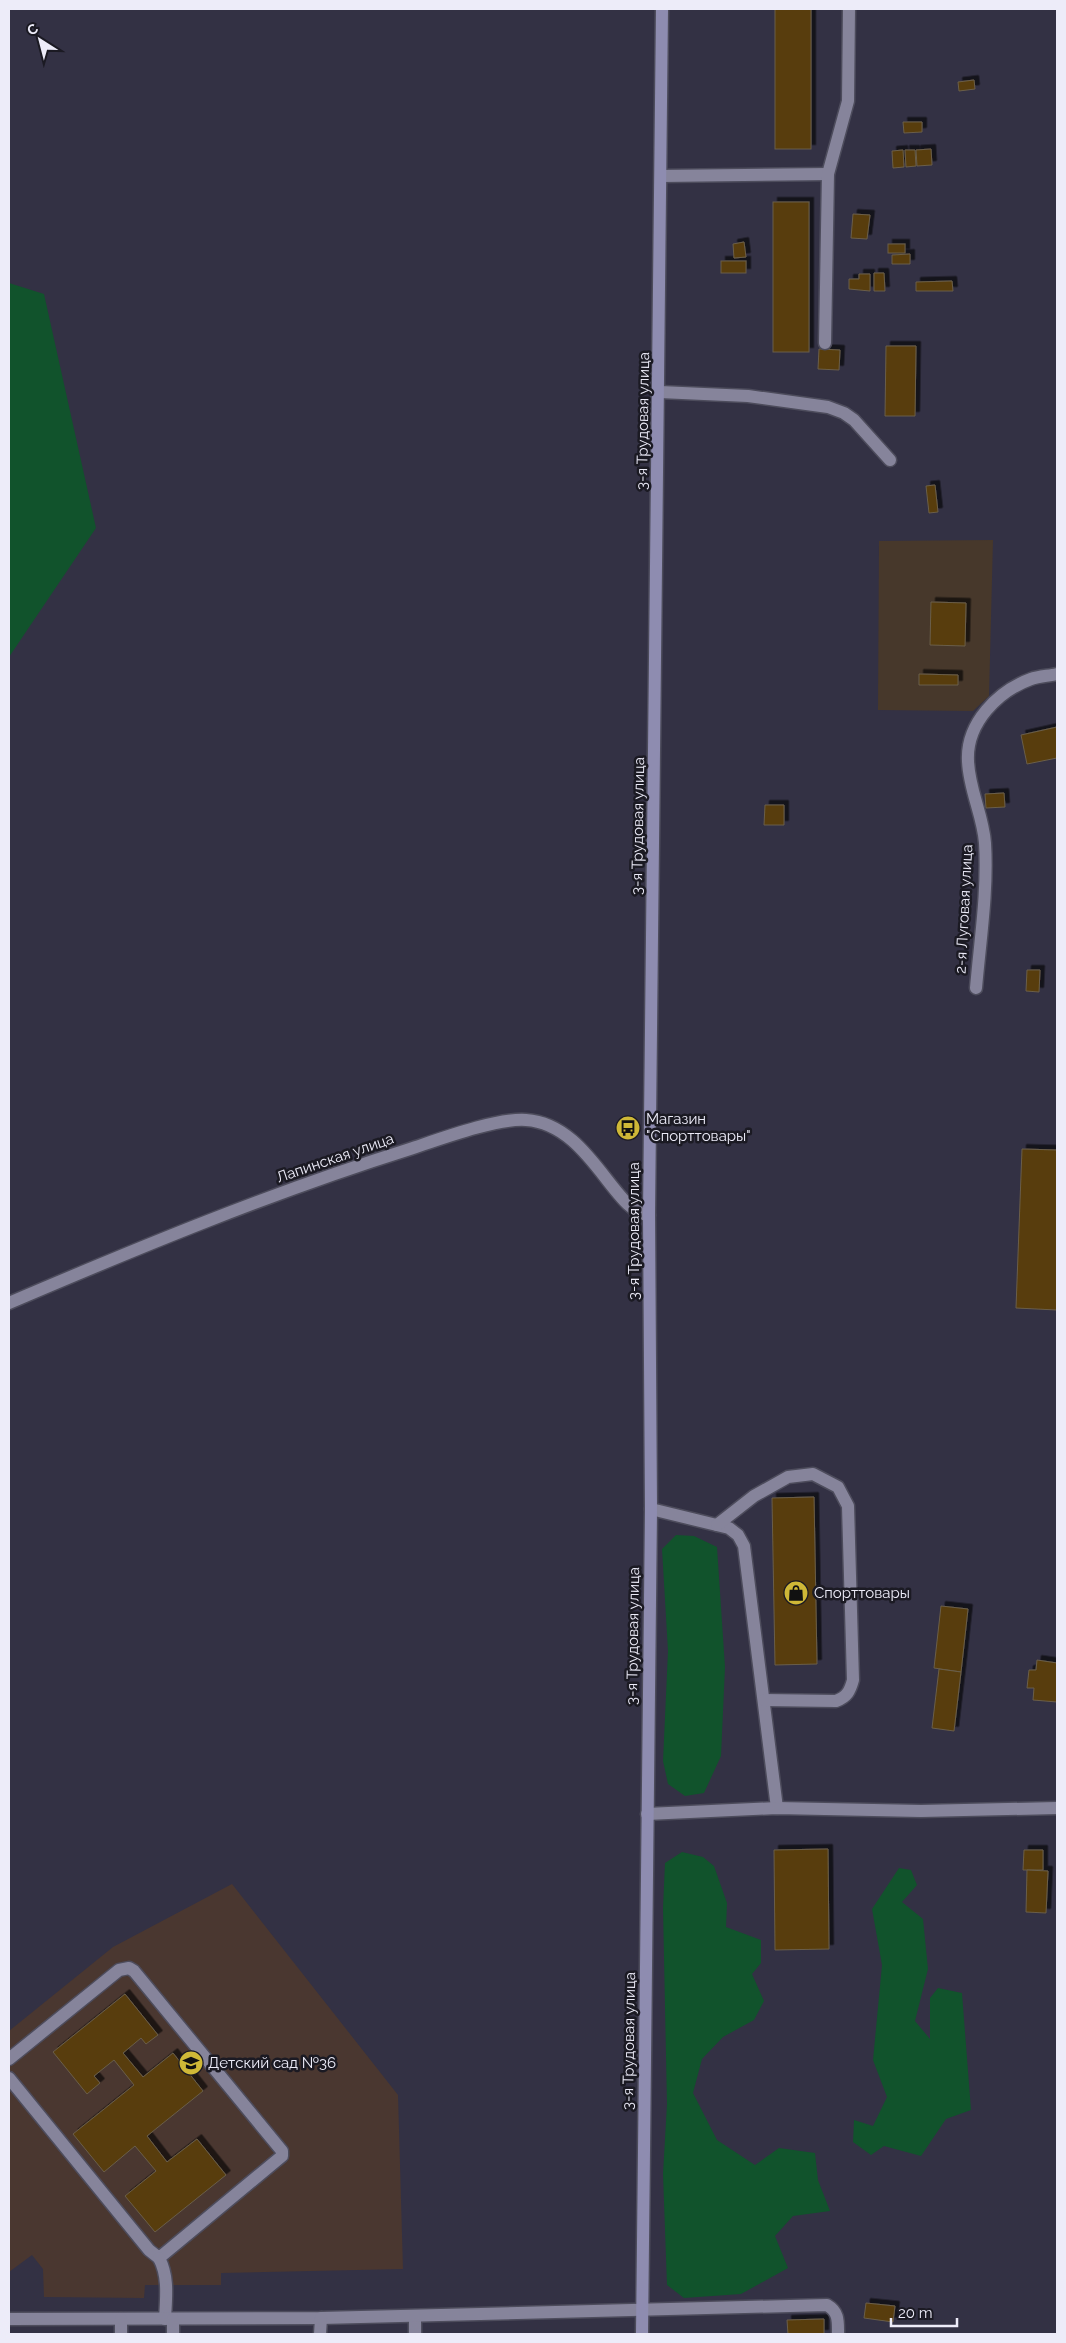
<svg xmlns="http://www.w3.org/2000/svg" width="1066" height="2343" viewBox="0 0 1066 2343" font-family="Raleway,sans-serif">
<defs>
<filter id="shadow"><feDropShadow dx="4.5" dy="-4.5" stdDeviation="0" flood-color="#0009"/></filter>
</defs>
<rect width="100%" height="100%" fill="#333144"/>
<!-- industrial -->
<path fill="#47382b" d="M 993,540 L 989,696 L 973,711 L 878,710 L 879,541 Z"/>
<!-- education -->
<path fill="#4a3730" d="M 232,1884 L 398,2095 L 403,2269 L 221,2273 L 221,2285 L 145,2285 L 144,2298 L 44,2297 L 43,2269 L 32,2255 L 9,2272 L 9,2031 L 113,1947 Z"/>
<!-- green -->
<g fill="#11532c">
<path d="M 9,283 L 44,294 L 96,528 L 9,657 Z"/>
<path d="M 676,1535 L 694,1536 L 717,1547 L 725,1667 L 721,1756 L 704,1793 L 685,1796 L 668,1784 L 663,1761 L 668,1651 L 662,1549 Z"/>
<path d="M 682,1852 L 703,1857 L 714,1866 L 727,1903 L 726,1927 L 761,1940 L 761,1963 L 752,1974 L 764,2001 L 754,2020 L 723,2037 L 702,2059 L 693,2093 L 717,2140 L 755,2165 L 779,2148 L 815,2153 L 818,2180 L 830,2211 L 793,2216 L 775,2236 L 788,2268 L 741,2294 L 684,2298 L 667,2285 L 663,2174 L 667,2104 L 663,1908 L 665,1863 Z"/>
<path d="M 899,1868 L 911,1870 L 917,1885 L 902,1902 L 923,1919 L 928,1969 L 915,2021 L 930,2039 L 930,1998 L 938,1988 L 962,1993 L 971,2110 L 946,2119 L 921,2156 L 884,2146 L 871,2155 L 853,2142 L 854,2120 L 873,2126 L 887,2097 L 873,2060 L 882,1965 L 872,1909 Z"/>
</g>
<!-- building -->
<g fill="#593e0a" stroke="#6a5e4a" filter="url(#shadow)">
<rect x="775" y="9" width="36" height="140"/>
<path d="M 974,80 L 975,89 L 959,91 L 958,82 Z"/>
<path d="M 903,122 L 922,122 L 922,132 L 904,133 Z"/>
<path d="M 931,149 L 932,165 L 917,166 L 916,150 Z"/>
<path d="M 903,150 L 904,167 L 893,168 L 892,151 Z"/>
<path d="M 905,150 L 915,150 L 916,166 L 906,167 Z"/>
<rect x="773" y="202" width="36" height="150"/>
<path d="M 853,214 L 870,215 L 867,239 L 851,238 Z"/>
<path d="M 744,242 L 746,257 L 734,258 L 733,244 Z"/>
<rect x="888" y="244" width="17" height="9"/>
<path d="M 910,254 L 910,264 L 892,264 L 892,255 Z"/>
<rect x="721" y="261" width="25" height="12"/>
<path d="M 874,273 L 884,273 L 885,291 L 874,291 Z"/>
<path d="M 859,274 L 870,274 L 870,291 L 849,289 L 849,279 L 859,279 Z"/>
<path d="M 952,281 L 953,291 L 916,291 L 916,282 Z"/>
<path d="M 886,346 L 916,346 L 915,416 L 885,416 Z"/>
<path d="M 819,349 L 840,350 L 839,370 L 818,369 Z"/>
<path d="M 935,485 L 938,512 L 929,513 L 926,486 Z"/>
<path d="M 931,602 L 966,603 L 965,646 L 930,645 Z"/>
<path d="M 919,674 L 958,675 L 958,685 L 919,685 Z"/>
<path d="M 1057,727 L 1057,758 L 1027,764 L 1021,735 Z"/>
<path d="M 1004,793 L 1005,807 L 986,808 L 985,794 Z"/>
<path d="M 765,805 L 784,805 L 784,825 L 764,825 Z"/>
<path d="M 1027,970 L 1040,970 L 1039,992 L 1026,991 Z"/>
<path d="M 1022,1149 L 1057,1150 L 1057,1310 L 1016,1308 Z"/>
<path d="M 814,1497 L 817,1664 L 775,1665 L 772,1498 Z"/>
<path d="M 941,1606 L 968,1609 L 961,1672 L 934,1668 Z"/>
<path d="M 1037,1660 L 1057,1663 L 1057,1702 L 1033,1700 L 1034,1688 L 1027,1688 L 1029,1670 L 1036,1670 Z"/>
<path d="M 939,1669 L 961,1672 L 954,1731 L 932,1728 Z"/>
<path d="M 828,1849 L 829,1949 L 775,1950 L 774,1850 Z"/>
<path d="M 1024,1850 L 1043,1850 L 1043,1870 L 1023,1870 Z"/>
<path d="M 1027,1870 L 1048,1871 L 1046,1913 L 1026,1912 Z"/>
<path d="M 125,1994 L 158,2035 L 146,2044 L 141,2038 L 123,2053 L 143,2077 L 173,2053 L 203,2091 L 147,2136 L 167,2162 L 197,2139 L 226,2175 L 155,2232 L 125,2196 L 156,2171 L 135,2146 L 104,2172 L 73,2134 L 134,2085 L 114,2060 L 94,2076 L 100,2083 L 87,2094 L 53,2052 Z"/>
<path d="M 866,2303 L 895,2306 L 893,2322 L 864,2318 Z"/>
<path d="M 824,2319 L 824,2334 L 788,2334 L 787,2320 Z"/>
</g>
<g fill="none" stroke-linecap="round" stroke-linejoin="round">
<defs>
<g id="lane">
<path d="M 661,176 L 828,174"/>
<path d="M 825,343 L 828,174 L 848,101 L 849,9"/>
<path d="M 660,392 L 748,396 L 828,407 L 844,413 L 854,420 L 890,460"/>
<path d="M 651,1509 L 729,1528 L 738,1535 L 744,1546 L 777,1808"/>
<path d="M 717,1525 L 754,1496 L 788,1477 L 813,1474 L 838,1487 L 848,1506 L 853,1680 C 850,1691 847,1697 836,1701 L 764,1700"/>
<path d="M 9,2059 L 119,1970 L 129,1968 L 134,1971 L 282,2151 L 282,2156 L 159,2258 L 149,2250 L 9,2078"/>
<path d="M 159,2258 C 169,2277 166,2298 165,2319"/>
<path d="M 415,2316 L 415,2334"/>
<path d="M 9,2319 L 321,2318 L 827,2305 C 839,2312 838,2321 838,2334"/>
<path d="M 121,2319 L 121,2334"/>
<path d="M 173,2334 L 173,2319"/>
<path d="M 320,2334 L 321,2318"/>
</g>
<g id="street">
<path d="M 976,988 C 980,941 988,891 985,843 C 983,815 969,790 968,761 C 966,723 998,691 1031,679 C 1039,676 1049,676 1057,674"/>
<path d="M 9,1303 C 140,1247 273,1192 410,1149 C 440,1139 496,1118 526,1120 C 590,1124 614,1214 649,1215"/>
<path d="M 647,1814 L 777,1808 L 921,1811 L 1057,1808"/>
</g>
<path id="secondary" d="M 642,2334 L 651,1509 L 649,1215 L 662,9"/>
</defs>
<!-- lane casing -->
<use href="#lane" stroke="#4d4c5c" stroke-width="15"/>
<!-- street casing -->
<use href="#street" stroke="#4d4c5c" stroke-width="15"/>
<!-- secondary casing -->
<use href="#secondary" stroke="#4d4c5c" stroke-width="15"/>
<!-- lane -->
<use href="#lane" stroke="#86849b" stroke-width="12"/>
<!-- street -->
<use href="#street" stroke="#86849b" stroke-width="12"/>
<!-- secondary -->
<use href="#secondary" stroke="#8e8cb0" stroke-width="12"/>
</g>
<!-- icons -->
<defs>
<symbol id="bus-disc" viewBox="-11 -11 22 22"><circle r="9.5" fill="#cfb837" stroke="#1b1a23"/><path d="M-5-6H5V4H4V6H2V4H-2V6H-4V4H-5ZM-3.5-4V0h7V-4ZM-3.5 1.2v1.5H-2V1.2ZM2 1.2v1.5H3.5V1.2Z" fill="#111"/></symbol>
<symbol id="shop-disc" viewBox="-11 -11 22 22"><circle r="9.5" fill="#cfb837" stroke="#1b1a23"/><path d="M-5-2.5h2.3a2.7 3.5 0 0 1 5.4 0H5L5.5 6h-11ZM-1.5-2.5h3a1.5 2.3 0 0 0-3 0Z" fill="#111"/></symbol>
<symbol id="school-disc" viewBox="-11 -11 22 22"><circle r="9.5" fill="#cfb837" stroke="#1b1a23"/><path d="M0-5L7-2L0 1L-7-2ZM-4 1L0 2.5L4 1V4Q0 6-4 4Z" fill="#111"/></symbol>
</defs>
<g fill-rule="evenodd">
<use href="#bus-disc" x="614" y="1114" width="28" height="28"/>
<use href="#shop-disc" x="782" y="1579" width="28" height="28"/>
<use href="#school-disc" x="177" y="2049" width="28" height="28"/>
</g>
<g text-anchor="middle" stroke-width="5" stroke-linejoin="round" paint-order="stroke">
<!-- street labels -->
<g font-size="15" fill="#edecf9" stroke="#1b1a23">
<text transform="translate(643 421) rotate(-89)" y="5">3-я Трудовая улица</text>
<text transform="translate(638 826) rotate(-89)" y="5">3-я Трудовая улица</text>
<text transform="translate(964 909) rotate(-87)" y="5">2-я Луговая улица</text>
<text transform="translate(335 1158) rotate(-19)" y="5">Лапинская улица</text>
<text transform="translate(634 1231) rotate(-90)" y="5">3-я Трудовая улица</text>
<text transform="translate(633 1636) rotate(-89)" y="5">3-я Трудовая улица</text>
<text transform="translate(629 2041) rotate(-89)" y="5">3-я Трудовая улица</text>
</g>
<!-- poi labels -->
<g font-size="15" fill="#edecf9" stroke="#1b1a23" text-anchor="start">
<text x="646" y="1124">Магазин<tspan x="646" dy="17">"Спорттовары"</tspan></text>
<text x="814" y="1598">Спорттовары</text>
<text x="208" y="2068">Детский сад №36</text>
</g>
</g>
<!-- border -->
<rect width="1066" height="2343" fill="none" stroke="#edecf9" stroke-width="20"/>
<!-- north arrow -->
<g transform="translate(40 40) rotate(324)" stroke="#1b1a23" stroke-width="4" paint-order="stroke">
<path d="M0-4L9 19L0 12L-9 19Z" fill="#edecf9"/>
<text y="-8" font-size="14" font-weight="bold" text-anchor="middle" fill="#edecf9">С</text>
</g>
<!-- scale -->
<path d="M891 2318v8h66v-8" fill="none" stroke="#edecf9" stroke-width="2.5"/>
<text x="898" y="2318" font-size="15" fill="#edecf9" stroke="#1b1a23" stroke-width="4" paint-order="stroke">20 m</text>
</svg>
